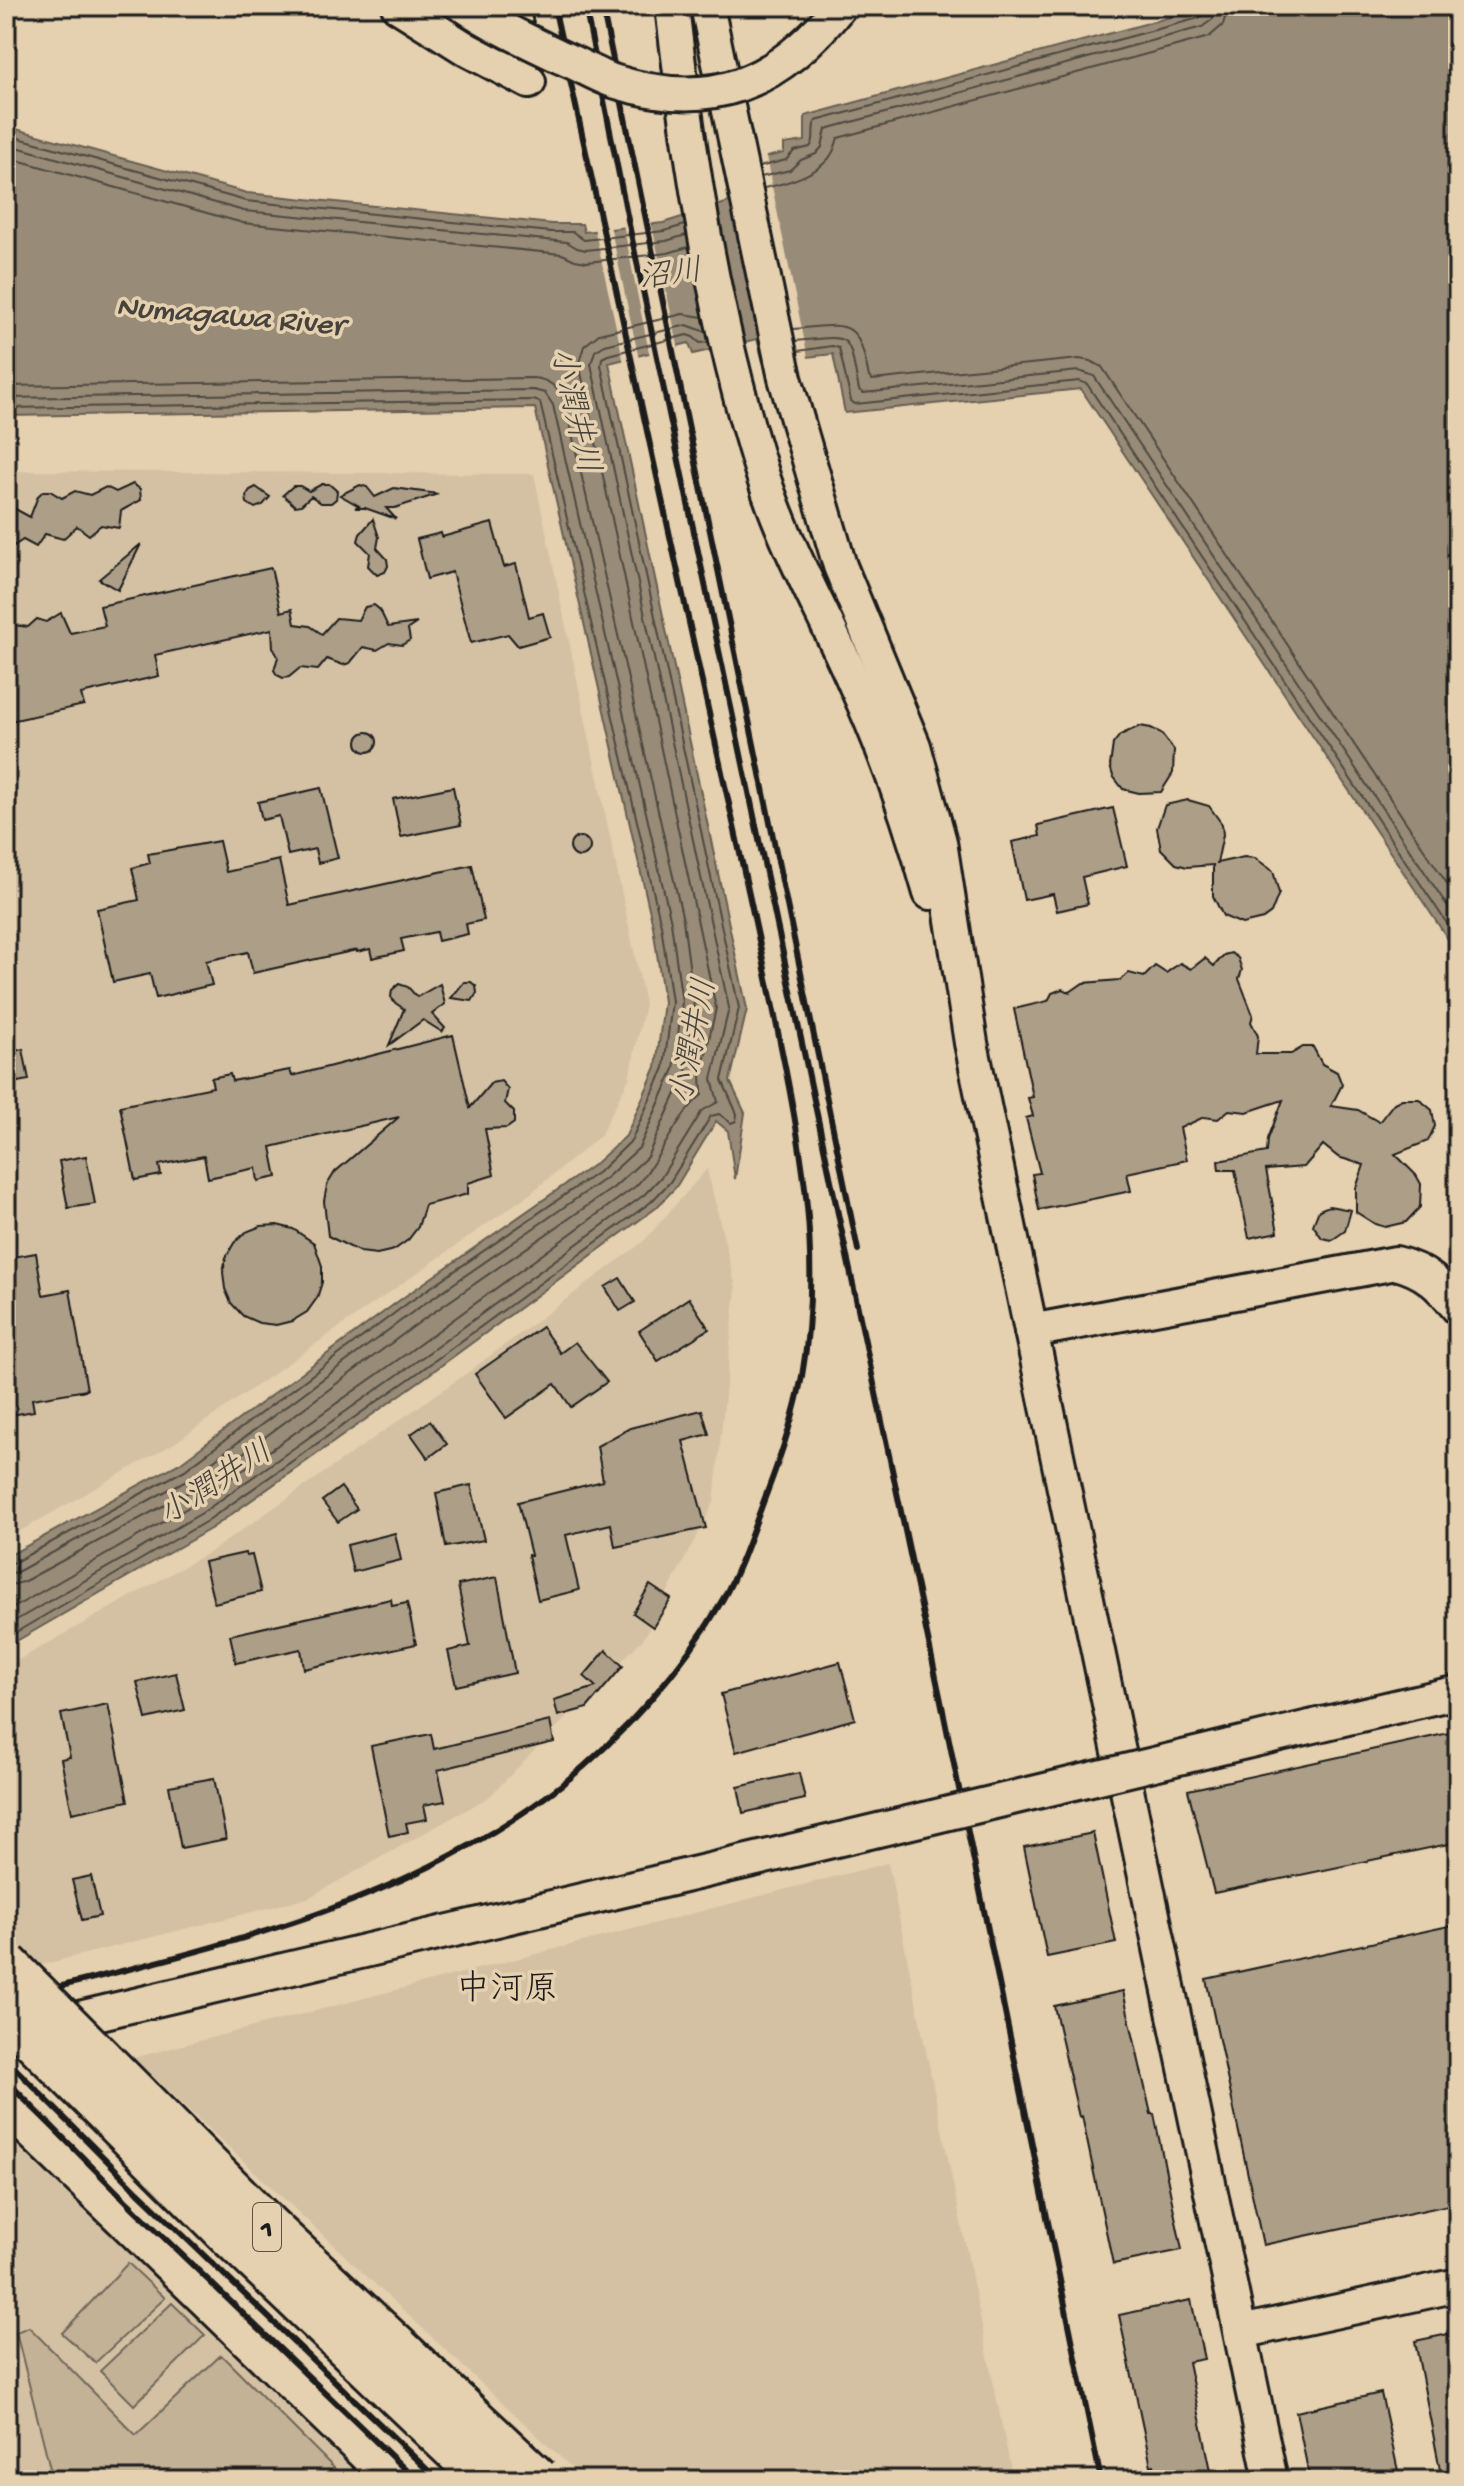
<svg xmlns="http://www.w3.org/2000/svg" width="1464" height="2486" viewBox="0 0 1464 2486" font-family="'Gochi Hand','Klee One',sans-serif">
<rect width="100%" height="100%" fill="#e5d0af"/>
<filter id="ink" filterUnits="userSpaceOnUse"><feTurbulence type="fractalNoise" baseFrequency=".0125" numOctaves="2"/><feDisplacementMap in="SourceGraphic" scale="16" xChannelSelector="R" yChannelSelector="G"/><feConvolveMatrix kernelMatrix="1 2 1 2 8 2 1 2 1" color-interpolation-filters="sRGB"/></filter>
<g filter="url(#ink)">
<!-- built -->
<g fill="#d4c1a3">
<path d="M 6,471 L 534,474 L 645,1004 L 629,1078 L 600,1136 L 531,1193 L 176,1442 L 6,1539 Z"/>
<path d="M 707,1169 L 736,1288 L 714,1502 L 644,1638 L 489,1797 L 308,1898 L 37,1966 L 6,1931 L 6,1667 L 215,1549 L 463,1376 L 643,1242 Z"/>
<path d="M 888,1863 L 1013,2480 L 585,2480 L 133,2058 Z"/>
<path d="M 6,2135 L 373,2480 L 6,2480 Z"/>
</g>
<!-- green -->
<g fill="#c4b297" stroke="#70675a" stroke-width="2">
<path d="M 128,2263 L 165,2298 L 95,2363 L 62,2333 Z"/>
<path d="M 172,2303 L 205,2335 L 134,2405 L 100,2371 Z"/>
<path d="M 29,2327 L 136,2435 L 221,2355 L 346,2480 L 53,2480 L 16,2332 Z"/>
</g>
<!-- water -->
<path fill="#988b77" stroke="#665f53" stroke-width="2" d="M 1211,6 L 1458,6 L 1458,954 L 1081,389 L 845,413 L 833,354 L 763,362 L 757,339 L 693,354 L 689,343 L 609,363 L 747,1009 L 730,1081 L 745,1113 L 735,1179 L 728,1131 L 716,1121 L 676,1187 L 656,1208 L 424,1378 L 212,1528 L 6,1647 L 6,1557 L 180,1463 L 404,1297 L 596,1163 L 626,1136 L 656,1067 L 664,1002 L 653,926 L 535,408 L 6,416 L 6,111 L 16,129 L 247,193 L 552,224 L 582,224 L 584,232 L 663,223 L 729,202 L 723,167 L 784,153 L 784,144 L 805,141 L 805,116 Z"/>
<!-- pier -->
<g fill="#e5d0af">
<path d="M 765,153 L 809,362 L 767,366 L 724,163 Z"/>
<path d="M 651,221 L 679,350 L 650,357 L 623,224 Z"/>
<path d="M 610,225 L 639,359 L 624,363 L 594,227 Z"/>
</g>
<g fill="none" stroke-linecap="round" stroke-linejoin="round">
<!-- shore -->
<g stroke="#4e4840" stroke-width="2">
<path d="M 6,127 L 15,137 L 246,201 L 551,232 L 573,232 L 584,240 L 664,231 L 685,225"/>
<path d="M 6,144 L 244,211 L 567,242 L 577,248 L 586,250 L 666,241 L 686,235"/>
<path d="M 6,157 L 243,223 L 562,254 L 575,260 L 587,262 L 668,253 L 688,247"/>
<path d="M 759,167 L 786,160 L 794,151 L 810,147 C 817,139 810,128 816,121 L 1199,18 L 1205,13 L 1206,6"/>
<path d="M 761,177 L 790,170 L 801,160 L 816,154 L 822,147 L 826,129 L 1202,27 L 1213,19 L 1216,6"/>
<path d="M 764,188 C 784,184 820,174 831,155 C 835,150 836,143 838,138 L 1209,37 L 1223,25 L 1228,6"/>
<path d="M 793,329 C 849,324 857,316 869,377 L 872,380 L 1079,359 L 1091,361 L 1102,367 L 1458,900"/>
<path d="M 796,341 C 855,335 847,332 859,390 L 863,393 L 1079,371 L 1094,376 L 1458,922"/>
<path d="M 798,351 L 832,346 L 839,348 L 851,401 L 855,404 L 1079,381 L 1087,384 L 1458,940"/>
<path d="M 6,386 L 533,378 C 549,379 559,387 565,403 L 683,920 L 694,1002 L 686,1072 L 647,1157 L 613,1188 L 421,1321 L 196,1488 L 23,1582 L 6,1586"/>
<path d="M 6,398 L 533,390 L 545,393 L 553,405 L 671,922 L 682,1002 L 674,1069 L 639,1148 L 606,1178 L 414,1311 L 190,1478 L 17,1572 L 6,1574"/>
<path d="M 6,408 L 533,400 L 540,402 L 661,925 L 672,1002 L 664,1068 L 631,1141 L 601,1170 L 408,1303 L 185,1470 L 13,1563 L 6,1564"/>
<path d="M 6,1612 L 196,1503 L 406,1354 L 636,1186 C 661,1159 675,1117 702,1095 L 701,1075 L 716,1008 L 579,363 L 584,346 L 599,334 L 683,314 L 703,317"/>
<path d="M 6,1626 L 202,1513 L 413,1364 L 644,1195 L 662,1176 L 702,1111 L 718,1102 L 712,1079 L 729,1008 L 591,364 L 595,351 L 605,345 L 687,325 L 706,332"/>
<path d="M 6,1638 L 207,1521 L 419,1372 L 651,1202 L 670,1182 L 711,1116 L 719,1114 L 731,1123 L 736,1121 L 737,1114 L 722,1080 L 739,1008 L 601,365 L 602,358 L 608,355 L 687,335 L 693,337 L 700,343 L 708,342"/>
</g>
</g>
<!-- building -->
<g fill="#ad9e87" stroke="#1c1c1c" stroke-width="2">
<path d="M 133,484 L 140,489 L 141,500 L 121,511 L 119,528 L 101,525 L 89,535 L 77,526 L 63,539 L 45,534 L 36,547 L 23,540 L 6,551 L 6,504 L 30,517 L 38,496 L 43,491 L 50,491 L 62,498 L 75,491 L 90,495 L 106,487 L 116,492 Z"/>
<path d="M 322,484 L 329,484 L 337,491 L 336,499 L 331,503 L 321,503 L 311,496 L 301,505 L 295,506 L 283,495 L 293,486 L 300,486 L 309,491 Z"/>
<path d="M 360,485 L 367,487 L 375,497 L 394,488 L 438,494 L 395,508 L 386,508 L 396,519 L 365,508 L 355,508 L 359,506 L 340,495 Z"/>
<path d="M 256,487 L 270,497 L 263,505 L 255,508 L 247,503 L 246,496 L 250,490 Z"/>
<path d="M 373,519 L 379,537 L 377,548 L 387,559 L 388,566 L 385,572 L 377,575 L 368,566 L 370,553 L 358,541 L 360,534 Z"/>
<path d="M 492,523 L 504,567 L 516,564 L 529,617 L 543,613 L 550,637 L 518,646 L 508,634 L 471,643 L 452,572 L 427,579 L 417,539 L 441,533 L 442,537 Z"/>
<path d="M 141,544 L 118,590 L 99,579 Z"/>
<path d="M 271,568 L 281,612 L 292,609 L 295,624 L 310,626 L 322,634 L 336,618 L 358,620 L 365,607 L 374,605 L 380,610 L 388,627 L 417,623 L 408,629 L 410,640 L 402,645 L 389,643 L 377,650 L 363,647 L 350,663 L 343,665 L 327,659 L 318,670 L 300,668 L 289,677 L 283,678 L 277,675 L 274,670 L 278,657 L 273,647 L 272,629 L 155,655 L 159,676 L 81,694 L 84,705 L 6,722 L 6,624 L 28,627 L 37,619 L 46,622 L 61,613 L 70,633 L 105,626 L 100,606 Z"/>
<path d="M 1140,726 L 1151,728 L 1161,733 L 1174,750 L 1173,773 L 1161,792 L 1139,793 L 1123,789 L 1113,776 L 1110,766 L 1113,744 L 1120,735 Z"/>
<circle cx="367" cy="742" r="10"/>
<path d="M 453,787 L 461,825 L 401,837 L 393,799 Z"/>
<path d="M 321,788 L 338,858 L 318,863 L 315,849 L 288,855 L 279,816 L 262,820 L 258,802 Z"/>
<path d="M 1188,800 L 1209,806 L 1222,824 L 1223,835 L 1217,863 L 1244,857 L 1255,858 L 1273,871 L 1279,893 L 1271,913 L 1263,919 L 1242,924 L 1223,916 L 1213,896 L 1213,865 L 1187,867 L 1176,864 L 1161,849 L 1157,828 L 1165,805 Z"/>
<path d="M 1113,808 L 1127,866 L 1082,877 L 1088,904 L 1057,911 L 1053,894 L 1024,900 L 1012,842 L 1040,836 L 1038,825 Z"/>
<circle cx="580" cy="847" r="10"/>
<path d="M 219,841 L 226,872 L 279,860 L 289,905 L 472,865 L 484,920 L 466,924 L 468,934 L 438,941 L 436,932 L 401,939 L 404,951 L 372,958 L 370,949 L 357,952 L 357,950 L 253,973 L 248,952 L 206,961 L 212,985 L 156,998 L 150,974 L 113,982 L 97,909 L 139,900 L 132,868 L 150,863 L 148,854 Z"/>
<path d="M 1231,953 L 1238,958 L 1242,970 L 1239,979 L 1253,1015 L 1251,1022 L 1258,1036 L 1256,1054 L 1291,1054 L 1303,1047 L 1313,1047 L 1322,1064 L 1337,1072 L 1342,1085 L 1331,1106 L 1358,1110 L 1379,1122 L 1394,1103 L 1402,1099 L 1419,1099 L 1432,1110 L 1435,1126 L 1428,1141 L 1395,1154 L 1416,1175 L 1421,1184 L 1420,1207 L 1406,1222 L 1385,1227 L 1375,1224 L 1356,1212 L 1356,1188 L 1364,1165 L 1338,1157 L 1323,1145 L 1304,1167 L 1266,1170 L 1278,1232 L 1249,1238 L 1235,1170 L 1219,1170 L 1218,1161 L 1267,1152 L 1268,1139 L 1283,1100 L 1247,1112 L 1229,1110 L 1218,1119 L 1204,1117 L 1180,1128 L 1187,1160 L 1127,1173 L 1131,1191 L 1039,1210 L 1032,1174 L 1040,1173 L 1026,1118 L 1033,1116 L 1028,1098 L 1033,1097 L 1014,1009 L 1048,1001 L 1052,993 L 1062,989 L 1070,992 L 1083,983 L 1120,980 L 1129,973 L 1144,977 L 1155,966 L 1166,973 L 1180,963 L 1191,969 L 1205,958 L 1214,966 L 1224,955 Z"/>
<path d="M 464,982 L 471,982 L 476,986 L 477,993 L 472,1001 L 451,998 Z"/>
<path d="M 399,984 L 408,987 L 417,997 L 440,984 L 445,1004 L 432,1014 L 445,1028 L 442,1032 L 423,1020 L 389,1045 L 404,1009 L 394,1002 L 391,997 L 392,990 Z"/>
<path d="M 453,1035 L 470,1108 L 491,1083 L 501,1081 L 508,1089 L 505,1103 L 514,1112 L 514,1123 L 507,1128 L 485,1129 L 494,1175 L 468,1183 L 468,1194 L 425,1205 L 418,1227 L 408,1240 L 394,1250 L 377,1254 L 360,1252 L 328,1236 L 324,1201 L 327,1185 L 335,1172 L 399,1117 L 271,1147 L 277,1177 L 258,1181 L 256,1168 L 208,1178 L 204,1156 L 159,1165 L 161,1175 L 135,1180 L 120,1106 L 213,1087 L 211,1078 L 230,1074 L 232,1081 L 290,1070 L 292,1076 Z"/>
<path d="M 23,1049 L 29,1080 L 6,1084 L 6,1053 Z"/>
<path d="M 86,1156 L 95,1204 L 68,1208 L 59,1161 Z"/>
<path d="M 1329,1206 L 1351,1210 L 1345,1231 L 1332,1240 L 1322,1238 L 1313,1225 L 1319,1210 Z"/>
<path d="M 277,1225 L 293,1229 L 314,1243 L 322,1266 L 322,1282 L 317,1298 L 307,1312 L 292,1321 L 276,1325 L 259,1323 L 243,1316 L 231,1303 L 225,1289 L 223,1272 L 226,1257 L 234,1243 L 246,1232 L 261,1226 Z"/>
<path d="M 36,1253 L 43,1295 L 70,1290 L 87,1390 L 32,1399 L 34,1411 L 6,1416 L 6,1278 L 11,1277 L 7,1258 Z"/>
<path d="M 620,1278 L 635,1302 L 620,1311 L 605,1287 Z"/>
<path d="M 689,1298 L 709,1329 L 658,1361 L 639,1331 Z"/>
<path d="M 542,1327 L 560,1353 L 575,1342 L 607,1382 L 571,1407 L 555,1384 L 506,1418 L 475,1374 Z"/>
<path d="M 702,1410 L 709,1434 L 683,1441 L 706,1528 L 615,1547 L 611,1524 L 566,1535 L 579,1590 L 538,1600 L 528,1555 L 531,1555 L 518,1502 L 603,1481 L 597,1446 L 630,1428 Z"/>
<path d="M 430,1421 L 447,1444 L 428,1458 L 411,1434 Z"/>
<path d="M 471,1485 L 484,1540 L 446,1547 L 436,1493 Z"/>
<path d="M 341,1487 L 357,1509 L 338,1522 L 322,1501 Z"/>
<path d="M 395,1533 L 401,1560 L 353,1572 L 347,1545 Z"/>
<path d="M 245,1553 L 246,1556 L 252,1555 L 261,1592 L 214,1603 L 204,1562 Z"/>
<path d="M 497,1577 L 515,1673 L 456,1686 L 448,1651 L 470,1646 L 458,1585 Z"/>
<path d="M 650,1585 L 671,1599 L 653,1627 L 633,1613 Z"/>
<path d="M 391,1599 L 392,1606 L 407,1603 L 416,1644 L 304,1669 L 301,1649 L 236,1663 L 230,1635 Z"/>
<path d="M 606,1650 L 623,1666 L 587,1708 L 558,1716 L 554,1700 L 596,1687 L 584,1676 Z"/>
<path d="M 840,1662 L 855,1719 L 736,1752 L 721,1694 Z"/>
<path d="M 176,1673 L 185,1710 L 146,1719 L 137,1682 Z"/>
<path d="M 108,1704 L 128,1801 L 72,1813 L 61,1759 L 70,1757 L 61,1714 Z"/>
<path d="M 550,1721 L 554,1742 L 438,1770 L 445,1801 L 424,1805 L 427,1819 L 406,1823 L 408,1832 L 389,1836 L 371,1746 L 431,1734 L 434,1749 Z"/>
<path d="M 1458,1731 L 1458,1842 L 1214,1893 L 1188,1790 Z"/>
<path d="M 799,1773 L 805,1799 L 743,1813 L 738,1787 Z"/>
<path d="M 214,1778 L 226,1839 L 181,1848 L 169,1786 Z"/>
<path d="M 1093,1833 L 1116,1943 L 1047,1957 L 1024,1847 Z"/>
<path d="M 91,1876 L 100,1916 L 82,1920 L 72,1880 Z"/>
<path d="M 1458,1924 L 1458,2203 L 1263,2245 L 1206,1979 Z"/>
<path d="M 1123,1991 L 1151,2114 L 1154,2114 L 1182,2250 L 1113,2264 L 1082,2116 L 1079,2117 L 1054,2006 Z"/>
<path d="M 1191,2300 L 1204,2359 L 1188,2362 L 1213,2480 L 1157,2480 L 1154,2465 L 1151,2466 L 1119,2315 Z"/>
<path d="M 1458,2332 L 1458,2480 L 1442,2480 L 1415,2341 Z"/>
<path d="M 1381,2393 L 1400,2480 L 1310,2480 L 1296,2412 Z"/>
</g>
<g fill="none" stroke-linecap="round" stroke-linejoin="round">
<defs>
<g id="minor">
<path d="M 398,6 L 468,50 L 529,82"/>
<path d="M 512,6 L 523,58"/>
<path d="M 672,6 C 690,164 715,325 763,476 C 786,548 824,614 854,682 C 885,750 910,821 930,893"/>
<path d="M 707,6 L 785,378 L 840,566 L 914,746 L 940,842 L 971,1043 L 1271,2480"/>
<path d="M 1031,1331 L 1396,1263 C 1426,1271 1439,1284 1458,1308"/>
<path d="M 1229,1746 L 1458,1692"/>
<path d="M 45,2026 L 782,1853"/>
<path d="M 6,2108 L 391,2480"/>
<path d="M 1241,2332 L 1458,2285"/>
</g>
</defs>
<!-- minor casing -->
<use href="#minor" stroke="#1c1c1c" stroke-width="38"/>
<!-- minor -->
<use href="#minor" stroke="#e5d0af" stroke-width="32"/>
<!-- rail -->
<g stroke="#1c1c1c" stroke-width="6">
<path d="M 585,6 L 627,215 L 941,1701 L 1101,2480"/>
<path d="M 602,6 C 688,420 772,835 858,1250"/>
<path d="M 617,6 L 620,16"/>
<path d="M 6,2000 C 199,1951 399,1911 560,1786 C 622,1738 684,1667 723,1599 C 741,1567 753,1529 766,1495 C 781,1456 794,1417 802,1376 C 822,1262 803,1153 780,1042 C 763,956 744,871 725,786 C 668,526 610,266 554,6"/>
<path d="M 6,2059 L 138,2192 L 438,2480"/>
<path d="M 6,2080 L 128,2203 L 416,2480"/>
</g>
<defs>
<g id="minor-bridge">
<path d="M 465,6 C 496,27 530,42 563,58 C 580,65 596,75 613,81 C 711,112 777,85 840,6"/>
<path d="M 782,1853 L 1229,1746"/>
</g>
<g id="highway-bridge">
<path d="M 6,1965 L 266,2226 L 537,2480"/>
<path d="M 6,2011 L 234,2238 L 488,2480"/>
</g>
</defs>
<!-- minor-bridge casing -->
<use href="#minor-bridge" stroke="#1c1c1c" stroke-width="38" stroke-linecap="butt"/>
<!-- highway-bridge casing -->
<use href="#highway-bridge" stroke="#1c1c1c" stroke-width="50" stroke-linecap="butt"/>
<!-- minor-bridge -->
<use href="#minor-bridge" stroke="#e5d0af" stroke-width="32"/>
<!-- highway-bridge -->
<use href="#highway-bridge" stroke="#e5d0af" stroke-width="44"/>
</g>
</g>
<g text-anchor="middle" stroke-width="7" stroke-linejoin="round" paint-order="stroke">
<!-- shield labels -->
<rect fill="#e5d0af" stroke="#585248" stroke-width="2" x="253" y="2203" width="28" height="48" rx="6"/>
<g font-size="28" font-weight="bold" fill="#1c1c1c">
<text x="267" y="2237">1</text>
</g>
<!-- water labels -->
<g font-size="32" font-style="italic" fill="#47433c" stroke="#e5d0af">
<text transform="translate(670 272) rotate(-8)" y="11">沼川</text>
<text transform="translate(230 313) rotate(5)" y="11">Numagawa River</text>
<text transform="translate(577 410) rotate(77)" y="11">小潤井川</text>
<text transform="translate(691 1041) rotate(-79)" y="11">小潤井川</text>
<text transform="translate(214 1481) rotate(-33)" y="11">小潤井川</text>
</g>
<!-- quarter labels -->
<g font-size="34" fill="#1c1c1c" stroke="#e5d0af">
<text x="507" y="1998">中河原</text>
</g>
</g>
<!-- margin -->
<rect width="1464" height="2486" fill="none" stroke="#e5d0af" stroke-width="32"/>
<rect x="16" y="16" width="1432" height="2454" fill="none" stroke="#1c1c1c" stroke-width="3" filter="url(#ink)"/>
</svg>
